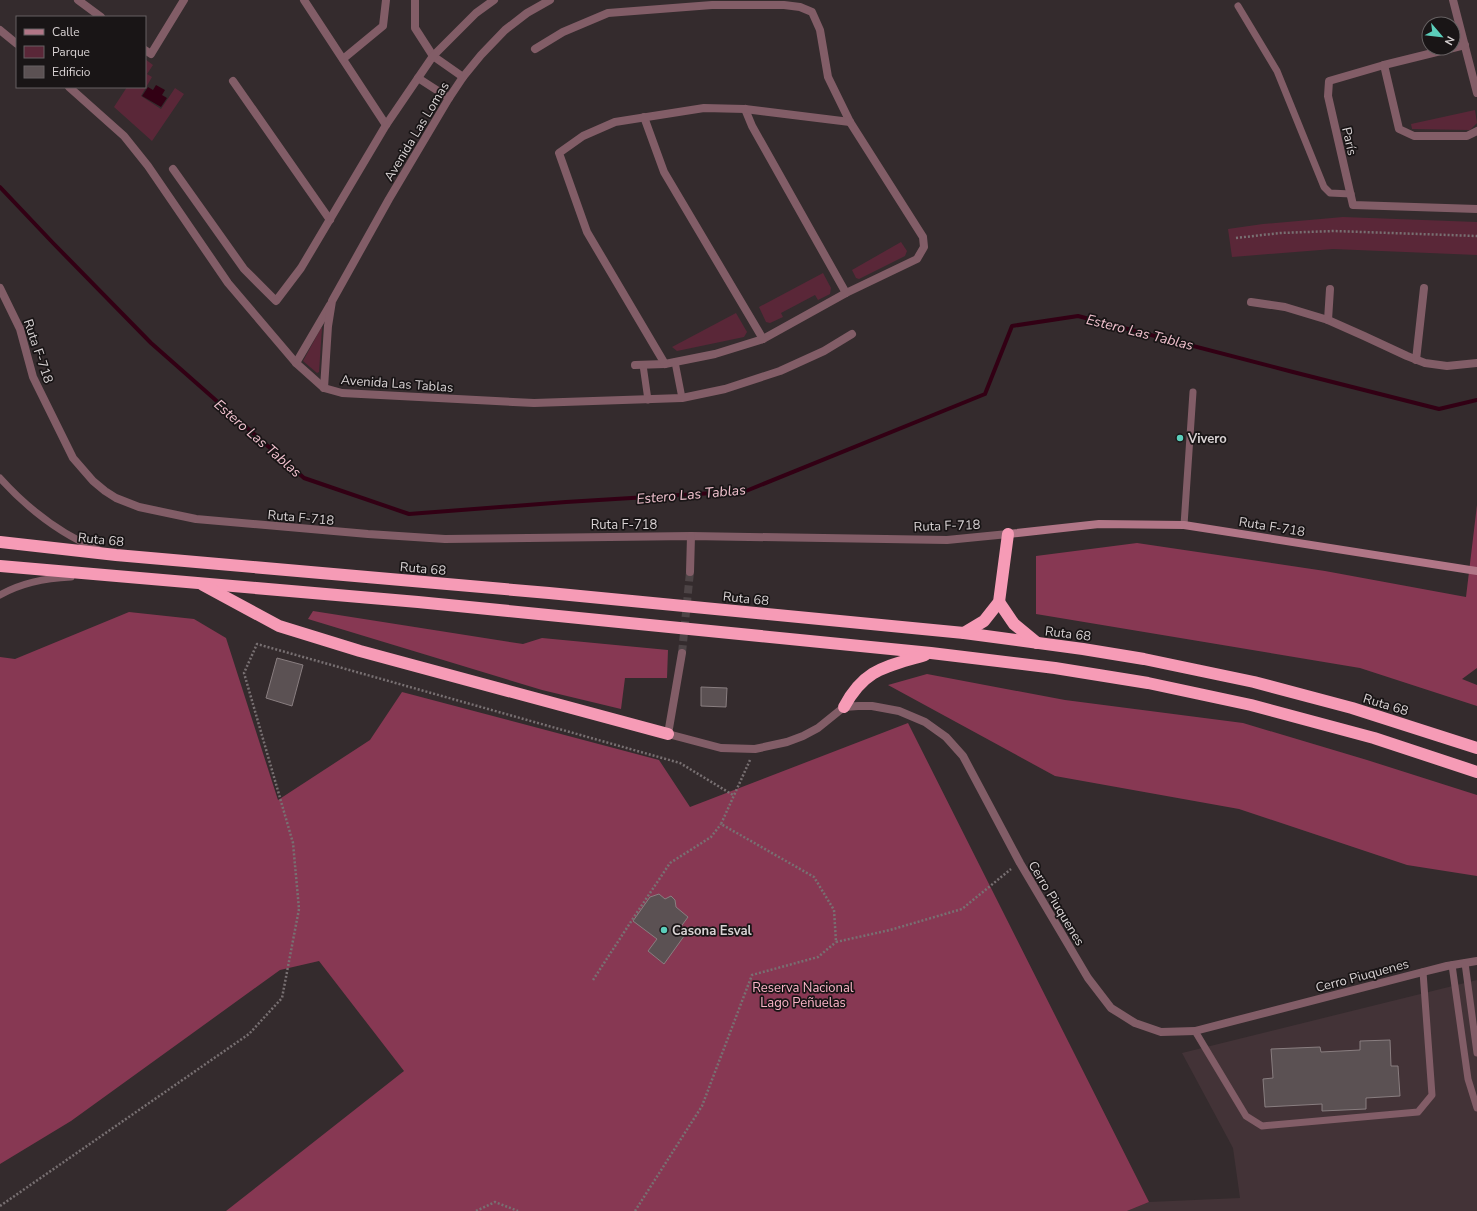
<svg xmlns="http://www.w3.org/2000/svg" width="1477" height="1211" viewBox="0 0 1477 1211" font-family="'Nunito Sans',sans-serif">
<rect width="100%" height="100%" fill="#342b2d"/>
<!-- built -->
<path fill="#433337" d="M 1477,980 L 1477,1211 L 1127,1211 L 1149,1202 L 1240,1198 L 1233,1148 L 1182,1053 Z"/>
<!-- green -->
<g fill="#5a2738">
<path d="M 145,59 L 153,65 L 147,74 L 152,77 L 141,96 L 161,109 L 175,88 L 184,94 L 152,141 L 114,107 L 127,87 L 145,87 Z"/>
<path d="M 1475,110 L 1477,123 L 1470,130 L 1412,129 L 1411,124 Z"/>
<path d="M 1343,217 L 1477,222 L 1477,255 L 1333,249 L 1232,257 L 1228,229 L 1263,224 Z"/>
<path d="M 901,242 L 907,251 L 905,256 L 859,279 L 856,278 L 852,270 Z"/>
<path d="M 823,273 L 831,288 L 830,294 L 818,300 L 815,295 L 781,313 L 783,317 L 770,323 L 766,322 L 759,307 Z"/>
<path d="M 736,313 L 747,332 L 744,337 L 677,351 L 672,347 Z"/>
<path d="M 321,328 L 322,328 L 319,372 L 317,373 L 303,361 Z"/>
</g>
<!-- forest -->
<g fill="#873853">
<path d="M 1477,505 L 1477,668 L 1462,679 L 1477,685 L 1477,706 L 1360,668 L 1036,614 L 1036,556 L 1137,543 L 1325,571 L 1466,597 Z"/>
<path d="M 313,611 L 523,644 L 542,638 L 668,650 L 667,678 L 625,678 L 621,709 L 542,690 L 308,619 Z"/>
<path d="M 129,612 L 194,619 L 226,638 L 278,800 L 370,740 L 402,692 L 659,760 L 690,807 L 908,723 L 1149,1202 L 1127,1211 L 226,1211 L 404,1071 L 319,961 L 280,970 L 71,1121 L 0,1164 L 0,657 L 15,659 Z"/>
<path d="M 927,674 L 1065,700 L 1243,723 L 1367,760 L 1477,795 L 1477,876 L 1407,865 L 1239,809 L 1055,776 L 888,685 Z"/>
</g>
<!-- water -->
<path fill="#320014" d="M 156,85 L 165,90 L 162,95 L 167,98 L 161,107 L 142,96 L 148,87 L 153,90 Z"/>
<g fill="none" stroke-linecap="round" stroke-linejoin="round">
<!-- stream -->
<path stroke="#320014" stroke-width="4" d="M 0,187 L 53,243 L 151,343 L 304,478 L 409,514 L 566,502 L 746,491 L 985,394 L 1012,326 L 1078,316 L 1293,372 L 1439,409 L 1477,400"/>
</g>
<!-- building -->
<g fill="#5b5153" stroke="#897e80">
<path d="M 277,658 L 303,665 L 292,706 L 266,698 Z"/>
<path d="M 701,687 L 727,688 L 726,707 L 701,706 Z"/>
<path d="M 659,894 L 665,899 L 671,896 L 675,900 L 676,907 L 688,917 L 680,928 L 687,932 L 664,964 L 648,951 L 657,939 L 633,921 L 650,897 Z"/>
<path d="M 1390,1040 L 1391,1066 L 1398,1066 L 1400,1096 L 1366,1098 L 1366,1109 L 1322,1111 L 1322,1104 L 1265,1107 L 1263,1079 L 1273,1078 L 1271,1049 L 1320,1047 L 1321,1052 L 1360,1050 L 1360,1041 Z"/>
</g>
<g fill="none" stroke-linecap="round" stroke-linejoin="round">
<!-- tertiary-tunnel -->
<path stroke="#4d4446" stroke-width="8" stroke-dasharray="8 4" stroke-linecap="butt" d="M 682,653 L 690,572"/>
<!-- path -->
<g stroke="#787072" stroke-width="2.5" stroke-dasharray="2 2" stroke-linecap="butt">
<path d="M 1236,238 L 1280,233 L 1334,231 L 1477,236"/>
<path d="M 750,760 L 721,824 L 814,877 L 834,910 L 836,942 L 890,930 L 962,909 L 1011,869"/>
<path d="M 593,980 L 634,917 L 670,863 L 711,837 L 721,824"/>
<path d="M 0,1206 L 249,1034 L 282,998 L 299,909 L 293,843 L 244,673 L 257,644 L 680,763 L 733,795"/>
<path d="M 476,1211 L 495,1202 L 518,1211"/>
<path d="M 635,1211 L 702,1106 L 752,975 L 818,957 L 836,942"/>
</g>
<!-- service -->
<g stroke="#825d67" stroke-width="7">
<path d="M 1238,6 L 1277,71 L 1324,187 L 1330,193 L 1351,194"/>
<path d="M 675,362 L 682,398"/>
<path d="M 643,365 L 648,400"/>
<path d="M 0,478 C 28,509 60,534 99,550"/>
<path d="M 1184,525 L 1193,392"/>
<path d="M 0,595 C 21,583 47,578 71,577"/>
<path d="M 1465,963 L 1477,1053"/>
<path d="M 1452,965 L 1468,1079 L 1477,1108"/>
<path d="M 1195,1031 L 1246,1116 L 1262,1126 L 1418,1112 L 1432,1095 L 1423,972"/>
</g>
<!-- minor -->
<g stroke="#825d67" stroke-width="8">
<path d="M 78,0 L 101,17"/>
<path d="M 304,0 L 386,125"/>
<path d="M 415,0 L 415,28 L 433,56 L 463,77"/>
<path d="M 1453,0 L 1477,93"/>
<path d="M 0,30 L 17,44"/>
<path d="M 1465,45 L 1384,65 L 1329,81 L 1328,96 L 1353,205 L 1477,209"/>
<path d="M 535,49 L 563,32 L 608,13 L 712,5 L 784,5 L 800,7 L 812,12 L 820,30 L 828,77 L 850,122 L 923,237 L 924,247 L 917,259 L 846,293 L 763,339 L 715,354 L 665,364 L 635,365"/>
<path d="M 145,50 L 151,54 L 184,0"/>
<path d="M 343,59 L 383,26 L 386,0"/>
<path d="M 1384,65 L 1399,129 L 1414,136 L 1467,136 L 1477,131"/>
<path d="M 418,78 L 449,98"/>
<path d="M 233,81 L 330,220"/>
<path d="M 69,87 L 124,136 L 148,166 L 228,283 L 296,363 L 324,388 L 342,393 L 534,403 L 682,398 L 725,389 L 780,371 L 824,351 L 852,334"/>
<path d="M 745,109 L 752,126 L 846,293"/>
<path d="M 644,117 L 664,172 L 763,339"/>
<path d="M 173,169 L 244,269 L 276,301 L 301,268 L 386,125 L 433,56 L 476,13 L 494,0"/>
<path d="M 1251,302 L 1285,307 L 1328,320 L 1364,336 L 1407,356 L 1425,363 L 1447,366 L 1477,363"/>
<path d="M 1328,320 L 1330,289"/>
<path d="M 1416,360 L 1424,288"/>
<path d="M 296,363 L 330,305"/>
<path d="M 665,364 L 587,232 L 559,153 L 583,136 L 615,122 L 704,108 L 745,109 L 850,122"/>
<path d="M 324,388 L 328,326 L 332,301 L 389,199 L 449,98 L 463,77 L 481,55 L 505,30 L 527,13 L 550,0"/>
</g>
<!-- tertiary -->
<g stroke="#825d67" stroke-width="8">
<path d="M 0,288 L 20,329 L 33,377 L 73,458 L 93,481 L 105,491 L 116,498 L 139,507 L 196,519 L 368,534 L 445,539 L 691,536 L 947,540 L 1008,534"/>
<path d="M 690,572 L 691,536"/>
<path d="M 682,653 L 668,734 L 721,748 L 755,749 L 787,742 L 803,736 L 818,728 L 844,707 L 858,706 L 872,706 L 899,711 L 925,722 L 946,737 L 963,756 L 1020,863 L 1088,978 L 1111,1008 L 1135,1023 L 1161,1032 L 1195,1031 L 1423,972 L 1447,966 L 1477,961"/>
</g>
<!-- secondary -->
<path stroke="#b17687" stroke-width="8" d="M 1008,534 L 1099,524 L 1184,525 L 1477,571"/>
<!-- motorway -->
<g stroke="#f69bb6" stroke-width="12">
<path d="M 0,542 L 116,555 L 549,593 L 964,633 L 1083,649 L 1144,659 L 1254,682 L 1352,708 L 1477,748"/>
<path d="M 0,566 L 418,602 L 931,653 L 1055,668 L 1148,683 L 1251,705 L 1374,738 L 1477,772"/>
<path d="M 203,585 L 279,626 L 360,651 L 668,734"/>
<path d="M 999,602 L 1014,624 L 1037,643"/>
<path d="M 964,633 L 984,621 L 999,602 L 1008,534"/>
<path d="M 844,707 C 865,668 886,667 925,655"/>
</g>
</g>
<!-- markers -->
<g fill="#5bcebb" stroke="#191516" stroke-width="1.5">
<circle cx="1180" cy="438" r="4"/>
<circle cx="664" cy="930" r="4"/>
</g>
<g text-anchor="middle" stroke-width="3.5" stroke-linejoin="round" paint-order="stroke">
<!-- street labels -->
<g font-size="13" fill="#d9d3d4" stroke="#191516">
<text transform="translate(416 131) rotate(-59)" y="5">Avenida Las Lomas</text>
<text transform="translate(1350 141) rotate(77)" y="5">París</text>
<text transform="translate(39 351) rotate(71)" y="5">Ruta F-718</text>
<text transform="translate(397 383) rotate(4)" y="5">Avenida Las Tablas</text>
<text transform="translate(301 517) rotate(5)" y="5">Ruta F-718</text>
<text x="624" y="529">Ruta F-718</text>
<text transform="translate(947 525) rotate(-2)" y="5">Ruta F-718</text>
<text transform="translate(1272 526) rotate(9)" y="5">Ruta F-718</text>
<text transform="translate(101 539) rotate(6)" y="5">Ruta 68</text>
<text transform="translate(423 568) rotate(5)" y="5">Ruta 68</text>
<text transform="translate(746 598) rotate(6)" y="5">Ruta 68</text>
<text transform="translate(1068 633) rotate(7)" y="5">Ruta 68</text>
<text transform="translate(1386 704) rotate(17)" y="5">Ruta 68</text>
<text transform="translate(1057 903) rotate(59)" y="5">Cerro Piuquenes</text>
<text transform="translate(1362 975) rotate(-15)" y="5">Cerro Piuquenes</text>
</g>
<!-- poi labels -->
<g font-size="13" font-weight="bold" fill="#d9d3d4" stroke="#191516" text-anchor="start">
<text x="1188" y="443">Vivero</text>
<text x="672" y="935">Casona Esval</text>
</g>
<!-- park labels -->
<g font-size="13" fill="#fbb5c8" stroke="#191516">
<text x="803" y="992">Reserva Nacional<tspan x="803" dy="15">Lago Peñuelas</tspan></text>
</g>
<!-- water labels -->
<g font-size="14" font-style="italic" fill="#f2c2cf" stroke="#191516">
<text transform="translate(1140 332) rotate(14)" y="5">Estero Las Tablas</text>
<text transform="translate(258 438) rotate(41)" y="5">Estero Las Tablas</text>
<text transform="translate(691 494) rotate(-5)" y="5">Estero Las Tablas</text>
</g>
</g>
<!-- legend -->
<rect x="16" y="16" width="130" height="72" fill="#191516" stroke="#666162"/>
<rect x="24" y="29" width="20" height="6" fill="#b17687" stroke="#666162"/>
<text x="52" y="36" font-size="12" fill="#d9d3d4">Calle</text>
<rect x="24" y="46" width="20" height="12" fill="#5a2738" stroke="#666162"/>
<text x="52" y="56" font-size="12" fill="#d9d3d4">Parque</text>
<rect x="24" y="66" width="20" height="12" fill="#5b5153" stroke="#666162"/>
<text x="52" y="76" font-size="12" fill="#d9d3d4">Edificio</text>
<!-- north arrow -->
<g transform="translate(1441 36) rotate(118)"><circle r="19" fill="#191516" stroke="#666162"/>
<path d="M0-3L7 15L0 10L-7 15Z" fill="#5bcebb"/>
<text y="-6" font-size="11" font-weight="bold" text-anchor="middle" fill="#d9d3d4">N</text>
</g>
</svg>
